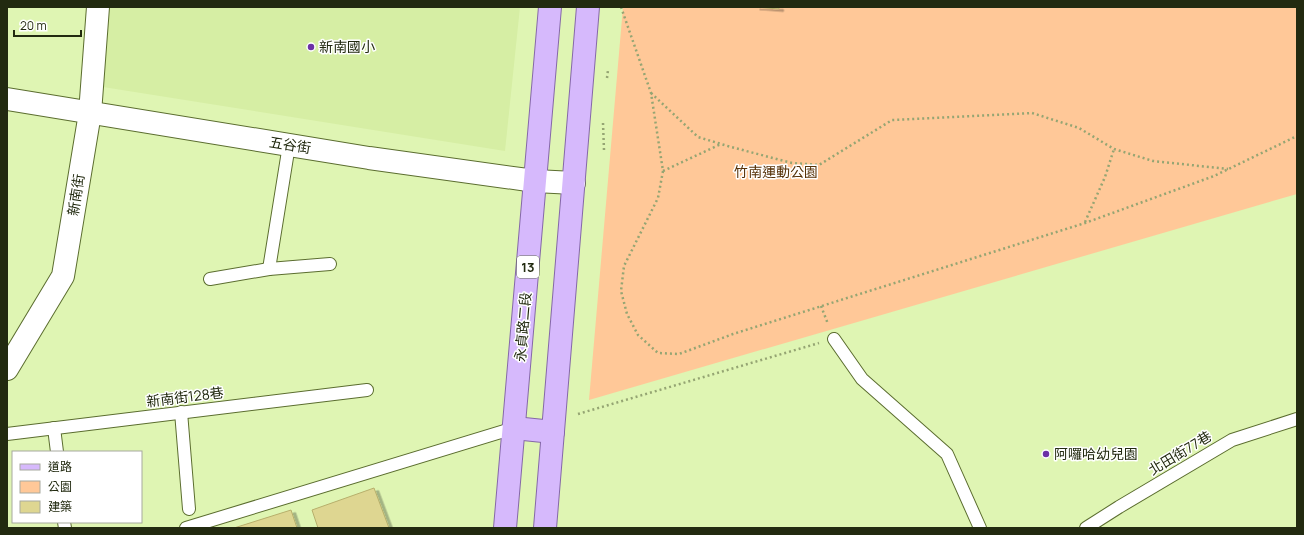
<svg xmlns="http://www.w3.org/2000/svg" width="1304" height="535" viewBox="0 0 1304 535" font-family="Manrope,'Noto Sans TC',sans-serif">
<defs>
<filter id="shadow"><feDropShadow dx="4.5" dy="2.5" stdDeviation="0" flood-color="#0004"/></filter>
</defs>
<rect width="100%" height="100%" fill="#dff5b3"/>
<!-- built -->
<path fill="#d6eea4" d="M 110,7 L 520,7 L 505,151 L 103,87 Z"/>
<!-- green -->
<path fill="#ffc898" d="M 623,7 L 1297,7 L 1297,194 L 589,400 Z"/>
<!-- building -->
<g fill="#ded691" stroke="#b7af6c" filter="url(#shadow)">
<path d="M 755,7 L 779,7 L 779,9 Z"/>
<path d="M 374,488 L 389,528 L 318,528 L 312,510 Z"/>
<path d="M 291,510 L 297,528 L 234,528 Z"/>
</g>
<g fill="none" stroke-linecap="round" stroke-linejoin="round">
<defs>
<g id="lane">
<path d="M 269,269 L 289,145"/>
<path d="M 210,279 L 269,269 L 330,264"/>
<path d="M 834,339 L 862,379 L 947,454 L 980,528"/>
<path d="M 181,412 L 189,509"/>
<path d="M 54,428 L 57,452"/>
<path d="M 7,434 L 367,390"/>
<path d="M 64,522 L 65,528"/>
<path d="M 186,528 L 514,428"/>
<path d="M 1086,528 L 1119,507 L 1232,440 L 1297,419"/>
</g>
<g id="street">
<path d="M 7,99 L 369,158 L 535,181 L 574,183"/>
<path d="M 7,369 L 63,276 L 90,113 L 98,7"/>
</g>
<g id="primary">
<path d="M 514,428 L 553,432"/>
<path d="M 505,528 L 550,7"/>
<path d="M 545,528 L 588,7"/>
</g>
</defs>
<!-- lane casing -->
<use href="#lane" stroke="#5b6d2f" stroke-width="14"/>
<!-- street casing -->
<use href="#street" stroke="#5b6d2f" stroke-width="24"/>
<!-- primary casing -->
<use href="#primary" stroke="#8568a8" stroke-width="24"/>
<!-- path -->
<g stroke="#95a573" stroke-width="2.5" stroke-dasharray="2 3" stroke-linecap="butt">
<path d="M 621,7 L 651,93 L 663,171 L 658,198 L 624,266 L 621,291 L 627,314 L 638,335 L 658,353 L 679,354 L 733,334 L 1085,223 L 1214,176 L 1297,136"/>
<path d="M 607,78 L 608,70"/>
<path d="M 651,93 L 698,137 L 731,147 L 792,163 L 819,165 L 892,120 L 1032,113 L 1079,128 L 1114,149 L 1153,161 L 1228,169"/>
<path d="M 603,123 L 604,150"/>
<path d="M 663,171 L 721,144"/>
<path d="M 1085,222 L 1105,177 L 1114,149"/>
<path d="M 821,306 L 828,324"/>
<path d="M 578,414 L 819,343"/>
</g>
<!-- lane -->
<use href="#lane" stroke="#fff" stroke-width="12"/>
<!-- street -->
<use href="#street" stroke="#fff" stroke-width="22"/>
<!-- primary -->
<use href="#primary" stroke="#d6b9fc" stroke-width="22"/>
</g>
<!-- markers -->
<g fill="#6c30a6" stroke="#fff" stroke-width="1.5">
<circle cx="311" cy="47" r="4"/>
<circle cx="1046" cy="454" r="4"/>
</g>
<g text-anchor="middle" stroke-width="3" stroke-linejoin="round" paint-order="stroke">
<!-- shield labels -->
<rect fill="#fff" stroke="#646a58" stroke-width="1" x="517" y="256" width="22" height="22" rx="3"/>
<g font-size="13" font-weight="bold" fill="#222a10">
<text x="528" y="272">13</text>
</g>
<!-- poi labels -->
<g font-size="14" fill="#222a10" stroke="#fff" text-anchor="start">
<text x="319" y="52">新南國小</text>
<text x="1054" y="459">阿囉哈幼兒園</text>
</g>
<!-- street labels -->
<g font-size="14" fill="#222a10" stroke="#fff">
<text transform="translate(290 145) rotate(9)" y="5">五谷街</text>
<text transform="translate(76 195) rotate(-81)" y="5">新南街</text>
<text transform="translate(523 327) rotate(-85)" y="5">永貞路二段</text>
<text transform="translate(185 397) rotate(-7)" y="5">新南街128巷</text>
<text transform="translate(1180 453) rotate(-31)" y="5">北田街77巷</text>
</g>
<!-- park labels -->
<g font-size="14" fill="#573208" stroke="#fff">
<text x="776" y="177">竹南運動公園</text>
</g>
</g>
<!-- border -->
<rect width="1304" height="535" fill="none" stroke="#222a10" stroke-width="16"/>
<!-- legend -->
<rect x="12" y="451" width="130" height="72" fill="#ffffff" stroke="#a7aa9f"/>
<rect x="20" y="464" width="20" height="6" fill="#d6b9fc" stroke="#a7aa9f"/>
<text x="48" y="471" font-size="12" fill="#222a10">道路</text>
<rect x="20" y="481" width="20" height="12" fill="#ffc898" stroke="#a7aa9f"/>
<text x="48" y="491" font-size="12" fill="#222a10">公園</text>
<rect x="20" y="501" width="20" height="12" fill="#ded691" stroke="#a7aa9f"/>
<text x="48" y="511" font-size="12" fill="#222a10">建築</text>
<!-- scale -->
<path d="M14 30v6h67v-6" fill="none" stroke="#222a10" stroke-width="2"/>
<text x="20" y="30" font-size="12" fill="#222a10" stroke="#ffffff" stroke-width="3" paint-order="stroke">20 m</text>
</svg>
